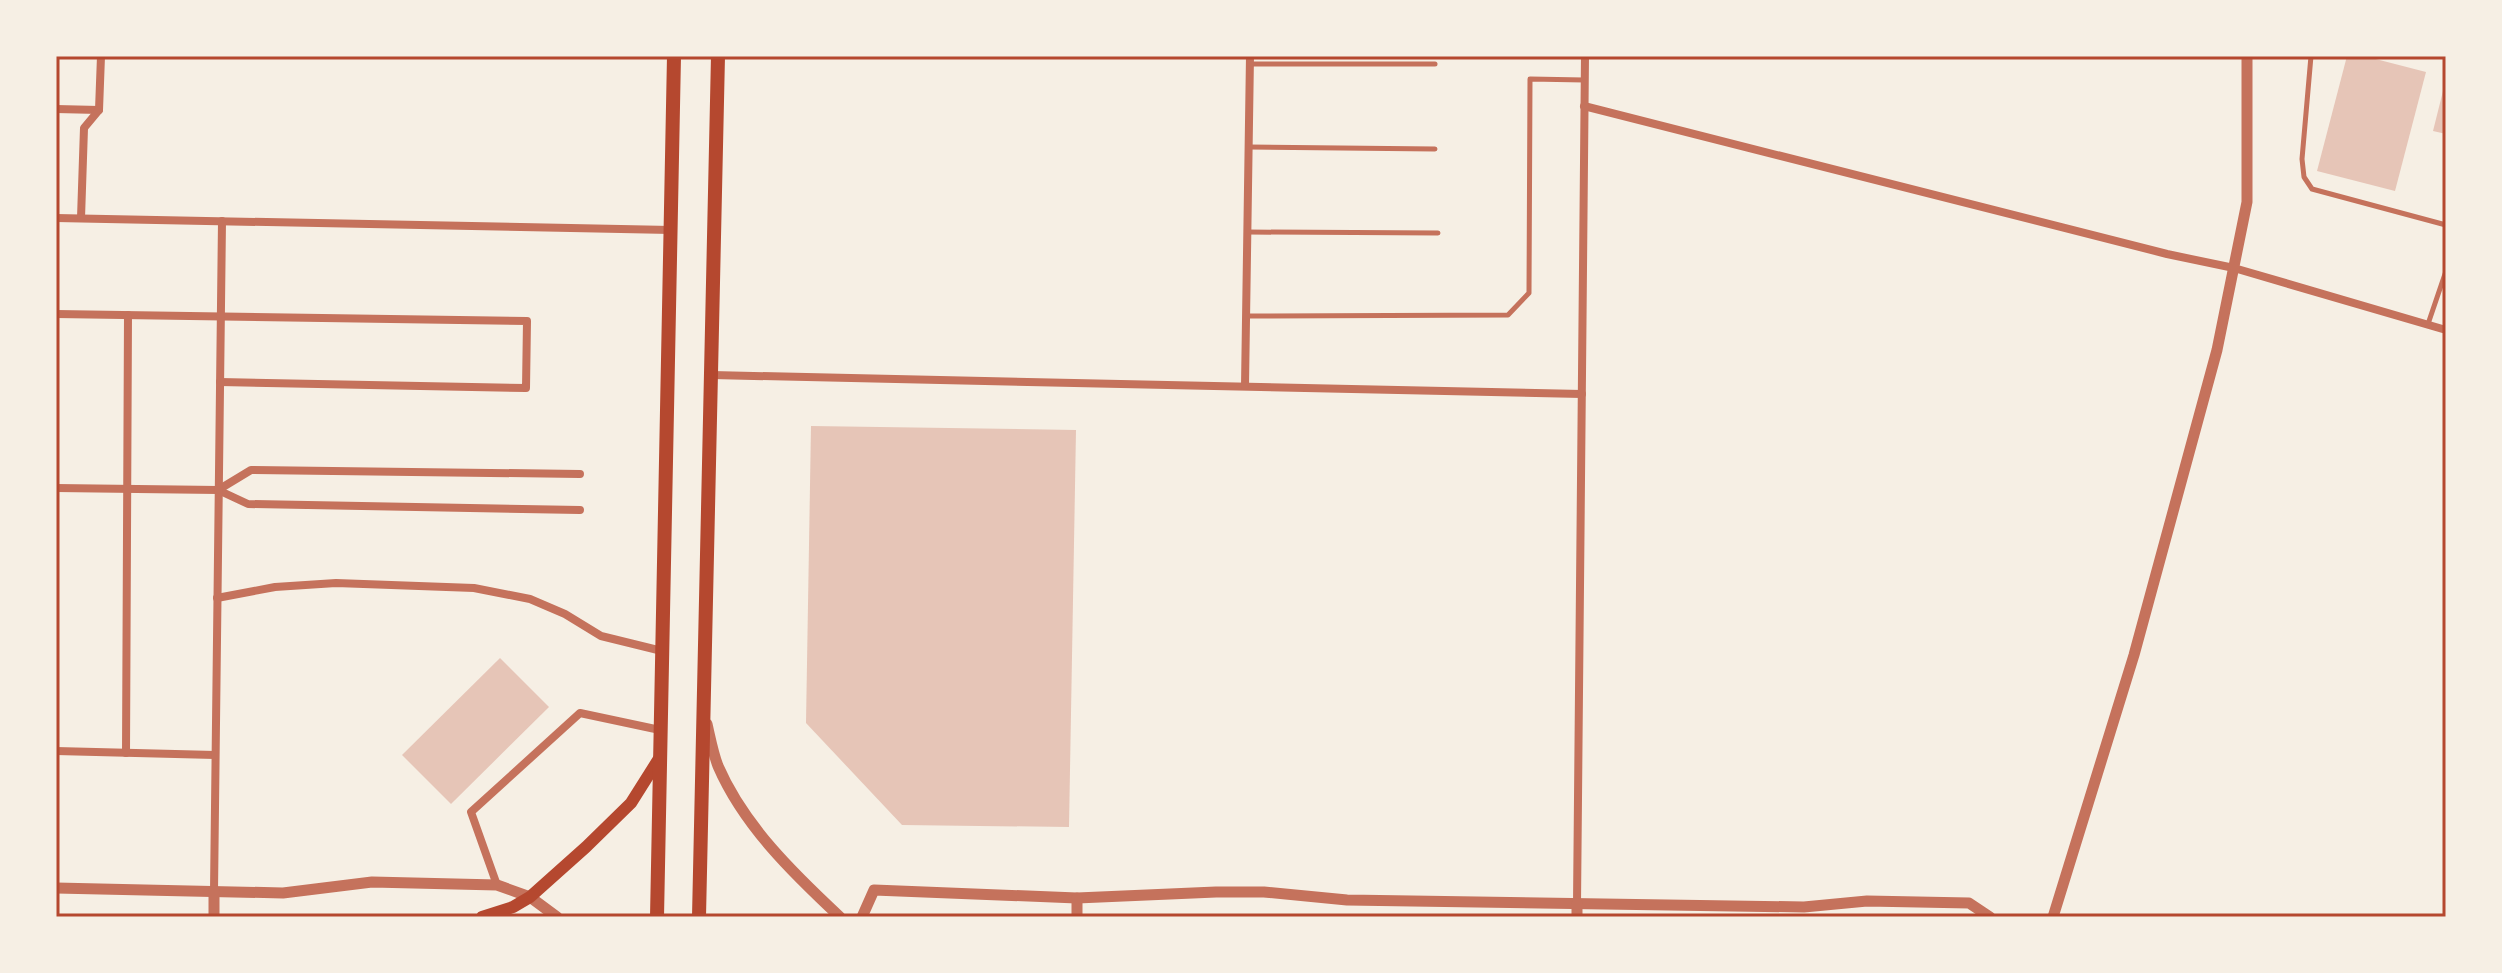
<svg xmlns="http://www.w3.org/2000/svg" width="2502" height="973" viewBox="0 0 2502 973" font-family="'Golos Text',sans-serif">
<rect width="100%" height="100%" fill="#f6efe4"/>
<!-- building -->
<g fill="#e6c5b7">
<path d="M 2347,56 L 2364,56 L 2426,72 L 2395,191 L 2317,171 Z"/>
<path d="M 2445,83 L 2446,84 L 2446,134 L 2433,131 Z"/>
<path d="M 811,426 L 1076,430 L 1069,827 L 902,825 L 806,723 Z"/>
<path d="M 500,658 L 549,707 L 451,804 L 402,755 Z"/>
</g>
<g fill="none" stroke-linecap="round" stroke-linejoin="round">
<!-- service -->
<g stroke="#c5725c" stroke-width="5">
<path d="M 2311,56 L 2302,159 L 2304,177 L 2312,189 L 2446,225"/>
<path d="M 1251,64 L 1435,64"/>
<path d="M 1249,147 L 1435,149"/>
<path d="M 1248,232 L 1438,233"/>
<path d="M 1246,316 L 1508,315 L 1529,293 L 1530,79 L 1584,80"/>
<path d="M 2428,324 L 2446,271"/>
</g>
<!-- minor -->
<g stroke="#c5725c" stroke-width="8">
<path d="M 1584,106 L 2167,254 L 2234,268 L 2446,330"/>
<path d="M 56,109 L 99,110"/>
<path d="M 56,218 L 671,230"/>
<path d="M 81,218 L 84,128 L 99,110 L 101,56"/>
<path d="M 56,314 L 527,321 L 526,388 L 220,382"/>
<path d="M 712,375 L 1582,394"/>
<path d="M 1245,386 L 1250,56"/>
<path d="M 56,488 L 218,490 L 251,470 L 580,474"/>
<path d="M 218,490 L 248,504 L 580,510"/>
<path d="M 217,598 L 275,587 L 336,583 L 474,588 L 530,599 L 565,614 L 601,636 L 662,651"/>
<path d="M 56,751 L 215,755"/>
<path d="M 126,753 L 128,315"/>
<path d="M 497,885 L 471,812 L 580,713 L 660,730"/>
<path d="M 214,891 L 222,221"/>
<path d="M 1577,904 L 1585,56"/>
</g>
<!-- tertiary -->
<g stroke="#c5725c" stroke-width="11">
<path d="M 707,724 C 710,737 713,753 718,766 C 744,826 794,874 840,917"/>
<path d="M 56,888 L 283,893 L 372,882 L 497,885 L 530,897 L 557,917"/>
<path d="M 214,917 L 214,891"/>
<path d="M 862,917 L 874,890 L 1077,898 L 1216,892 L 1264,892 L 1347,900 L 1804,907 L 1867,901 L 1969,903 L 1990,917"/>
<path d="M 1077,917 L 1077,898"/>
<path d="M 1577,917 L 1577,904"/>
<path d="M 2053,917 L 2134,655 L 2217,350 L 2247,202 L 2247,56"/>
</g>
<!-- secondary -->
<path stroke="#b5482f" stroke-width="12" d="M 482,917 L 513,907 L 530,897 L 586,847 L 631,803 L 660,757"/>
<!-- primary -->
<g stroke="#b5482f" stroke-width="14">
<path d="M 657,917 L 674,56"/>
<path d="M 699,917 L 718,56"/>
</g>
</g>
<!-- border -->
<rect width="2502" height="973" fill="none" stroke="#f6efe4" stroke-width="116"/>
<rect x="58" y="58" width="2386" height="857" fill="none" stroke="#b5482f" stroke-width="3"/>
</svg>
